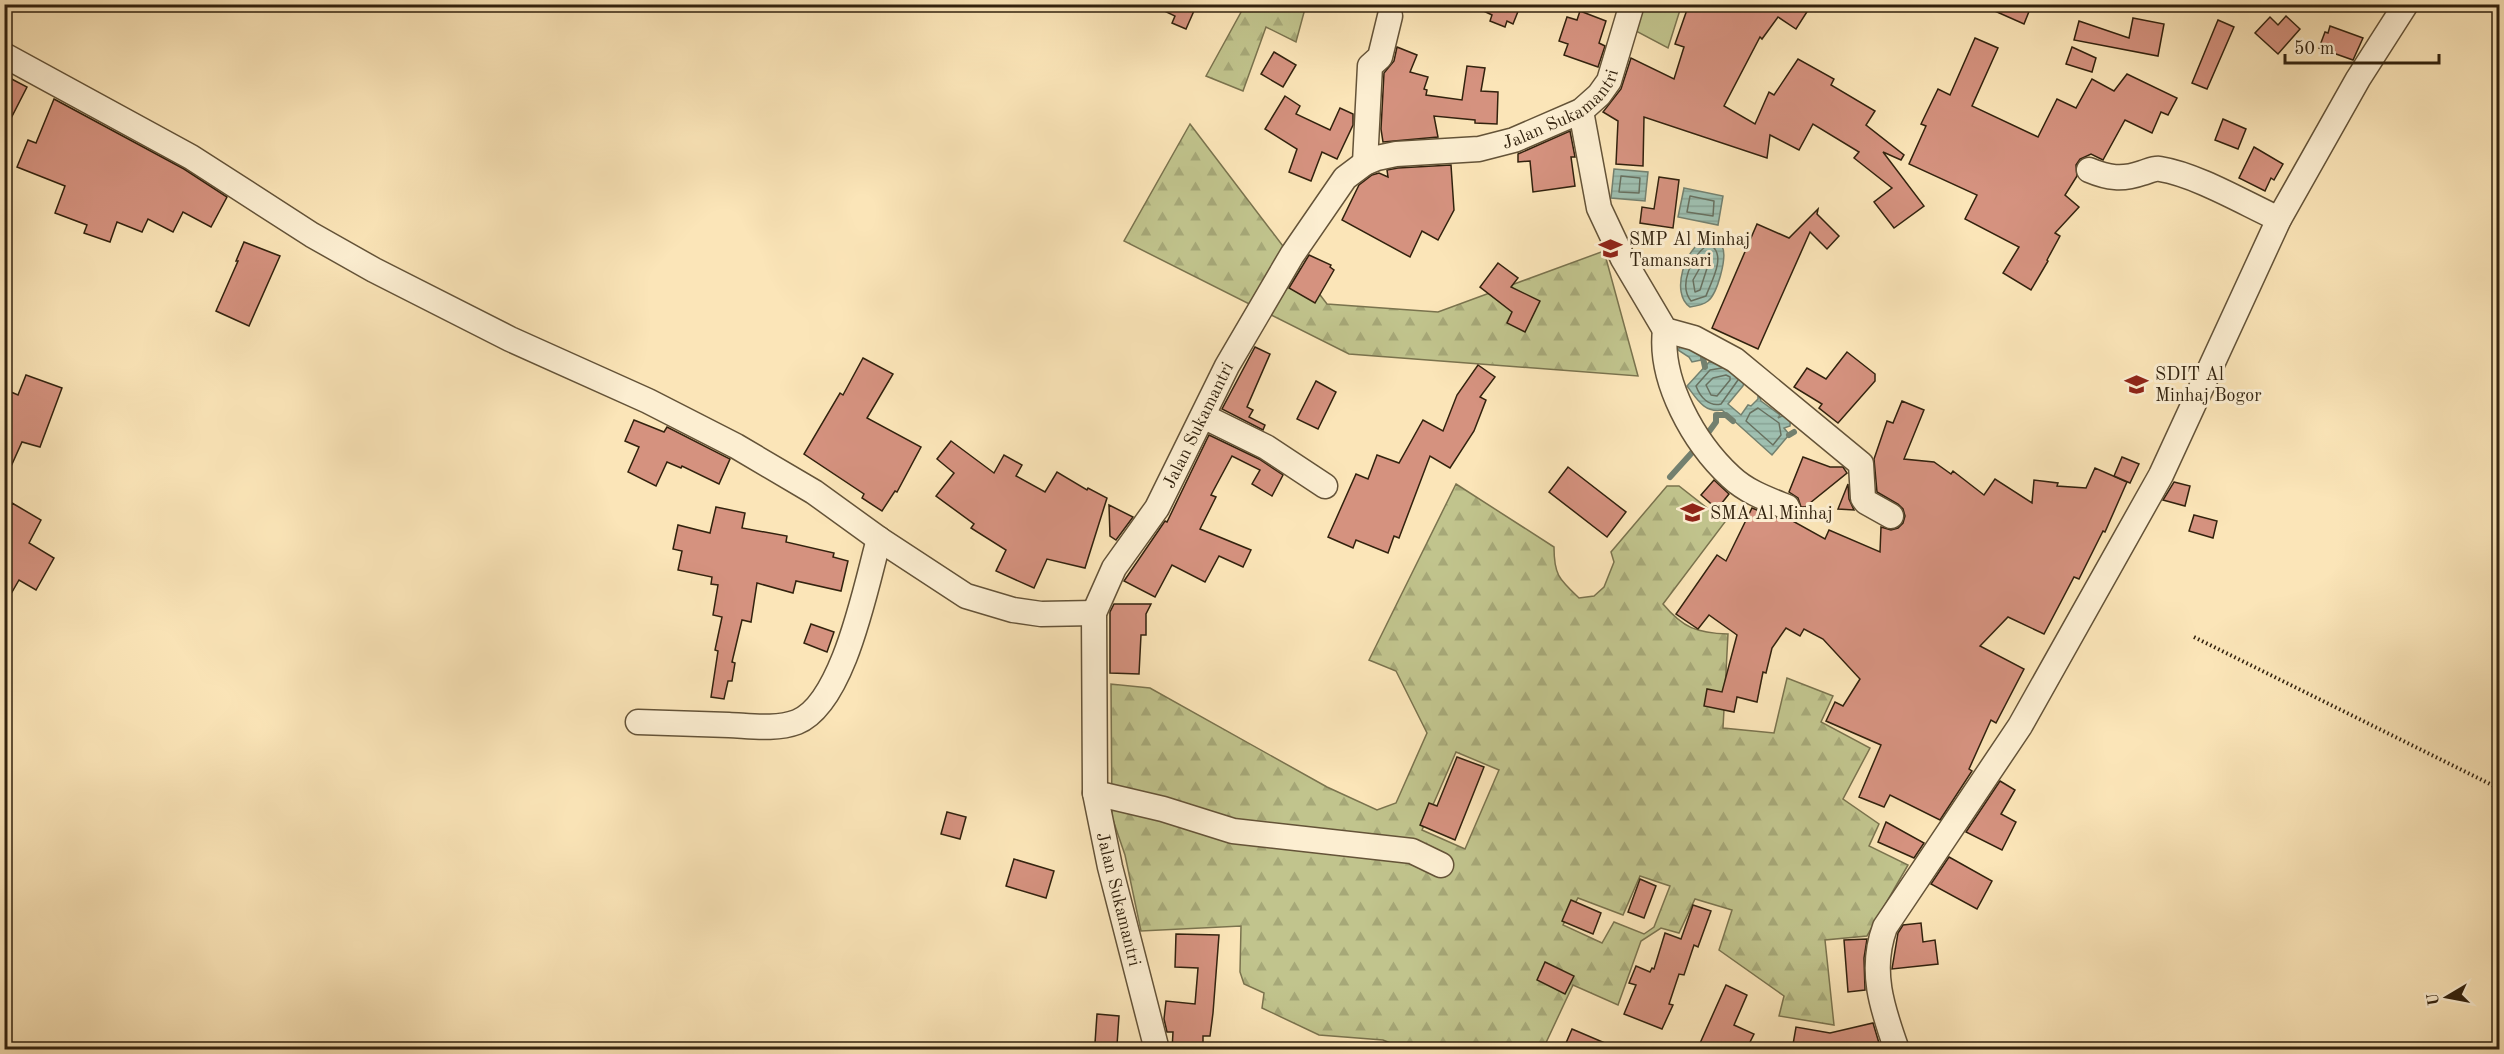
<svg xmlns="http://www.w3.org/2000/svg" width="2504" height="1054" viewBox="0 0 2504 1054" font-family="'Old Standard TT',serif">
<defs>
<pattern id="forest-firs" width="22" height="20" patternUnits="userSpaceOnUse" patternTransform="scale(1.5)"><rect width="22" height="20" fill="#c1c48d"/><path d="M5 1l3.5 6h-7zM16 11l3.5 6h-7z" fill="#a6a878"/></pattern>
<pattern id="water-rules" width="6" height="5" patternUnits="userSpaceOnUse" patternTransform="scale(1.5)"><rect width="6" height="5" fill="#9fbfb0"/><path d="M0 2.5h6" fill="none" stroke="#89a496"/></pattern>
</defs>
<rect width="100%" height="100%" fill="#fbe5b8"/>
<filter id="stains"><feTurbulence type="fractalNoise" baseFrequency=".00333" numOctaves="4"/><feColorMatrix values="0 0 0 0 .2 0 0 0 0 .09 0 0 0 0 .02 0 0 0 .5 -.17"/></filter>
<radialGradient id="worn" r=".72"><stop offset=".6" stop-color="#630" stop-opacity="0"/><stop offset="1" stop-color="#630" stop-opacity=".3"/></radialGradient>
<!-- green -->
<path fill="#c1c48d" stroke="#7a734e" stroke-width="1.5" d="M 1645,5 L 1667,5 L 1680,10 L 1668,48 L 1634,30 Z"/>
<!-- forest -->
<g fill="url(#forest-firs)" stroke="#7a734e" stroke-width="1.5" fill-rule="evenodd">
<path d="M 1245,5 L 1306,5 L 1296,42 L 1266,27 L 1243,91 L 1206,76 Z"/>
<path d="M 1190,124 L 1327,304 L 1438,312 L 1604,251 L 1638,376 L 1349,354 L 1124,241 Z"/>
<path d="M 1456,484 L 1554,547 C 1554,575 1559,579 1579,598 L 1594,596 L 1604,587 L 1614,562 L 1611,552 L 1667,486 L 1679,486 L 1725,522 L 1663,604 C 1683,628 1697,633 1728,634 L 1723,728 L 1774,733 L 1787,678 L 1833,696 L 1821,722 L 1870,748 L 1843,799 L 1879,824 L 1869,846 L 1908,865 L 1867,936 L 1825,940 L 1834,1025 L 1779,1016 L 1784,996 L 1719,950 L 1732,910 L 1695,899 L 1679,933 L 1661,928 L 1641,941 L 1618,1005 L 1573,985 L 1543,1049 L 1405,1049 L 1383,1040 L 1319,1035 L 1262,1008 L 1264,993 L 1244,984 L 1240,972 L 1241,926 L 1141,931 L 1125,855 L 1112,817 L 1111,684 L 1150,688 L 1327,787 L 1377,810 L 1396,803 L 1427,733 L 1396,671 L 1369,660 ZM 1456,752 L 1499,770 L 1465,849 L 1422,830 ZM 1640,876 L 1670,886 L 1654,927 L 1644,934 L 1614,922 L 1602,943 L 1563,925 L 1578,898 L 1623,915 Z"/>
</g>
<!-- water -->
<g fill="url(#water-rules)" stroke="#73806f" stroke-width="1.5">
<path d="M 1614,169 L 1648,172 L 1645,201 L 1611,198 Z"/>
<path d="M 1684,188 L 1723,196 L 1718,225 L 1678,217 Z"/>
<path d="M 1715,239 C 1717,242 1720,243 1722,246 C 1728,257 1717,294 1708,301 C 1703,305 1697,306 1690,307 C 1670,294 1685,246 1706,240 C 1709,239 1712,239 1715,239 Z"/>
<path d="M 1685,338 L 1707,352 L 1701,360 L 1692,362 L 1689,357 L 1678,350 Z"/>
<path d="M 1709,362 L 1720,363 L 1746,375 L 1743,386 L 1728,404 L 1741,415 L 1748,405 L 1751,406 L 1758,399 L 1758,393 L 1761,401 L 1780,415 L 1778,418 L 1791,411 L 1790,426 L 1784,428 L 1789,434 L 1788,436 L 1772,455 L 1722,410 C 1704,413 1697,399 1687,386 Z"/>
</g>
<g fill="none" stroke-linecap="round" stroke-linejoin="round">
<!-- shore -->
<g stroke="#68705f" stroke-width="1.5">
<path d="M 1621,176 L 1640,178 L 1639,193 L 1619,192 Z"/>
<path d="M 1690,196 L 1714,201 L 1713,216 L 1687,212 Z"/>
<path d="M 1706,246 L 1712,246 C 1726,257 1711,282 1706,296 L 1691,301 C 1678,285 1692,257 1706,246 Z"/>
<path d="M 1706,257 L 1710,259 L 1700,290 L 1695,292 L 1693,280 Z"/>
<path d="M 1722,368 L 1710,370 L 1696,386 C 1700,397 1709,407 1721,404 L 1738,380"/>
<path d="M 1726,375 L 1730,377 L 1730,380 L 1717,396 L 1711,395 L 1706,385 L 1713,378 Z"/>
<path d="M 1758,408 L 1779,423 L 1781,435 L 1773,445 L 1746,421 L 1750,413 Z"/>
</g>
<!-- stream -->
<g stroke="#73806f" stroke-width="6">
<path d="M 1703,358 L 1705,367"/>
<path d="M 1789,435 L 1794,432"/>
<path d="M 1705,437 L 1716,422 L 1716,415 L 1726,415 L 1733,421"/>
<path d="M 1670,477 L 1697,447"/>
</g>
</g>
<!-- building -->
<g fill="#d5927f" stroke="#32220e" stroke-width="1.5">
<path d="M 1150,4 L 1197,4 L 1186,29 L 1172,23 L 1175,16 Z"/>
<path d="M 1469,4 L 1521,4 L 1513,24 L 1507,21 L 1505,27 L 1490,21 L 1492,15 Z"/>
<path d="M 1689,4 L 1812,4 L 1796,29 L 1778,17 L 1762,39 L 1760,37 L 1724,106 L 1755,124 L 1769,92 L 1774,95 L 1798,59 L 1834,79 L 1831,85 L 1875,111 L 1866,125 L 1904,155 L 1901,160 L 1883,152 L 1924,206 L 1894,228 L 1874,202 L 1892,188 L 1854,158 L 1859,152 L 1813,124 L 1799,150 L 1770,135 L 1767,158 L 1644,117 L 1643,166 L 1616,164 L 1618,121 L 1603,112 L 1621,89 L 1631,58 L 1674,79 L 1684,47 L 1675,44 Z"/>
<path d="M 1979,4 L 2032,4 L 2024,24 Z"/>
<path d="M 1580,11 L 1606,21 L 1599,43 L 1605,46 L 1598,67 L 1564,55 L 1568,44 L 1559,41 L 1567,17 L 1577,20 Z"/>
<path d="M 2286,16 L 2300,29 L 2278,54 L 2255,33 L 2270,17 L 2278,25 Z"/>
<path d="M 2133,18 L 2164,24 L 2158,56 L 2074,40 L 2079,21 L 2129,38 Z"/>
<path d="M 2218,20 L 2234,27 L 2207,89 L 2192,83 Z"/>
<path d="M 2330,26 L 2363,38 L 2353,60 L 2319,48 L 2325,32 L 2328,33 Z"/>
<path d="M 1975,38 L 1998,48 L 1972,106 L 2038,137 L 2057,99 L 2076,108 L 2092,79 L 2114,91 L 2127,74 L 2177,98 L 2168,115 L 2161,112 L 2152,133 L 2125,120 L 2103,160 L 2091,154 L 2080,159 L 2076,165 L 2077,176 L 2065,195 L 2079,207 L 2055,233 L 2060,236 L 2047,260 L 2048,261 L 2031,290 L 2003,273 L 2019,247 L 1965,219 L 1977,195 L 1909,164 L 1926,126 L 1921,124 L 1938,89 L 1950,95 Z"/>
<path d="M 1397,47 L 1417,55 L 1410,72 L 1428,77 L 1424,89 L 1427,90 L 1426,95 L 1462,100 L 1467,66 L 1485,68 L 1481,91 L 1498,92 L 1497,124 L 1475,123 L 1475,120 L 1434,116 L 1438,137 L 1383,142 L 1381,129 L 1384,73 L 1394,61 Z"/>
<path d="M 2072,47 L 2096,58 L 2092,72 L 2066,64 Z"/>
<path d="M 1274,52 L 1296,65 L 1283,87 L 1261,74 Z"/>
<path d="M 4,75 L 27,87 L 4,132 Z"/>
<path d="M 1285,96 L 1300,106 L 1296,114 L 1330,130 L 1340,108 L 1353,114 L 1353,125 L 1337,159 L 1322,152 L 1311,181 L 1289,172 L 1297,149 L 1265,129 Z"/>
<path d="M 54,99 L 184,169 L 227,197 L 211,227 L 183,212 L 173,232 L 148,219 L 142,232 L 117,222 L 110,242 L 84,233 L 87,225 L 55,213 L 65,186 L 17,167 L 28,140 L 36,143 Z"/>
<path d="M 2223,119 L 2246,129 L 2238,149 L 2215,140 Z"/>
<path d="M 1570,131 L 1575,157 L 1571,157 L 1575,186 L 1533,192 L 1530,161 L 1518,162 L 1518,154 Z"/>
<path d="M 2254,147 L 2283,164 L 2274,180 L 2271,178 L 2265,191 L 2239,178 Z"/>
<path d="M 1451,165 L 1454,210 L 1438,240 L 1422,231 L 1410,257 L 1342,220 L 1359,185 L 1372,175 L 1379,173 L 1388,177 L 1387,170 L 1398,168 Z"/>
<path d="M 1659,177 L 1679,180 L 1673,228 L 1640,223 L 1642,207 L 1654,209 Z"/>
<path d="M 1818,209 L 1817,214 L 1839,236 L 1827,249 L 1810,232 L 1758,349 L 1712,328 L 1757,224 L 1789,238 Z"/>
<path d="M 244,242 L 280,256 L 249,326 L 216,311 L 238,261 L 236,261 Z"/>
<path d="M 1309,255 L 1331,265 L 1330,267 L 1334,270 L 1315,303 L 1289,288 Z"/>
<path d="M 1498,263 L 1518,278 L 1511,287 L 1540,301 L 1525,332 L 1507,323 L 1512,312 L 1480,287 Z"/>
<path d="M 1255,347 L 1270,354 L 1247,407 L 1253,410 L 1249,417 L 1265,425 L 1263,430 L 1222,409 Z"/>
<path d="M 1847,352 L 1875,374 L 1875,381 L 1838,423 L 1819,408 L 1822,404 L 1794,387 L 1807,368 L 1826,379 Z"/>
<path d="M 863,358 L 893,374 L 867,418 L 921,447 L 897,492 L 895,491 L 882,511 L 862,498 L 864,494 L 804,454 L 840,393 L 843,395 Z"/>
<path d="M 1478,365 L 1495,377 L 1480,397 L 1486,400 L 1474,431 L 1450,468 L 1430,456 L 1399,538 L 1394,536 L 1388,553 L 1356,540 L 1353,548 L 1328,537 L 1356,474 L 1368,479 L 1377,455 L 1399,463 L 1423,420 L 1443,431 L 1457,395 Z"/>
<path d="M 26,375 L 62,388 L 40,447 L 22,442 L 4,482 L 4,389 L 18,395 Z"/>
<path d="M 1316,381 L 1336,392 L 1318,429 L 1297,419 Z"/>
<path d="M 1902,401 L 1924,410 L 1904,459 L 1934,462 L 1951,474 L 1953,471 L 1984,495 L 1995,479 L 2032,503 L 2034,480 L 2058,483 L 2057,486 L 2086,488 L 2095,468 L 2127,482 L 2105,532 L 2103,531 L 2079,579 L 2074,577 L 2044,634 L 2008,617 L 1980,646 L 2024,669 L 1996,723 L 1991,720 L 1969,769 L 1972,771 L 1940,820 L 1890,795 L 1884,807 L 1859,797 L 1881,745 L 1826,721 L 1835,702 L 1843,706 L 1860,679 L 1823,639 L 1804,629 L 1800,636 L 1786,628 L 1772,648 L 1766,673 L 1763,672 L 1757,702 L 1737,697 L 1734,712 L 1704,706 L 1707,689 L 1722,692 L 1737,635 L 1709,615 L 1698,629 L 1676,614 L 1717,555 L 1726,561 L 1752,508 L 1782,520 L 1791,520 L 1825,539 L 1829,530 L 1880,552 L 1881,527 L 1891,530 L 1898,528 L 1903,523 L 1905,516 L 1903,509 L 1898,504 L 1877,492 L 1874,459 L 1887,421 L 1893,423 Z"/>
<path d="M 634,420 L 664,432 L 667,427 L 730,459 L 719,484 L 682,466 L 681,468 L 667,462 L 656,486 L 628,472 L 639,447 L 625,441 Z"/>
<path d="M 1209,435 L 1259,459 L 1283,475 L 1272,496 L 1252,484 L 1260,470 L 1232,456 L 1211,495 L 1216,497 L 1200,529 L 1251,550 L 1243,567 L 1219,556 L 1205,582 L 1172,565 L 1155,597 L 1124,581 L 1165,521 L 1167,522 Z"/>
<path d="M 951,441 L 994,473 L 1004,455 L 1022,465 L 1016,476 L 1045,492 L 1057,472 L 1087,490 L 1088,488 L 1107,498 L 1085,568 L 1047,559 L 1034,588 L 996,571 L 1006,550 L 971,528 L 974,524 L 936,496 L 954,473 L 937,459 Z"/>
<path d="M 1803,457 L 1830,467 L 1843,467 L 1847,473 L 1805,507 L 1801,507 L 1798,498 L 1789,492 Z"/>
<path d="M 2122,457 L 2139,464 L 2130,483 L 2114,476 Z"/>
<path d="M 1568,467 L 1626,512 L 1607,537 L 1549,492 Z"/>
<path d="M 1714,480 L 1729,494 L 1717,509 L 1701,495 Z"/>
<path d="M 2174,482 L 2190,486 L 2185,506 L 2163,500 Z"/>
<path d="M 1848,484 L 1849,499 L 1854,510 L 1838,509 Z"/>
<path d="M 12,503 L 41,520 L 29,543 L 54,558 L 36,590 L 19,580 L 4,606 L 4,516 Z"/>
<path d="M 1109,505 L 1133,517 L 1116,540 L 1110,536 Z"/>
<path d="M 716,507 L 745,513 L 742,528 L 787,536 L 786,542 L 834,553 L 833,557 L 848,561 L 841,591 L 796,581 L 793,593 L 757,583 L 751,622 L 742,620 L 732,662 L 735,663 L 732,681 L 728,681 L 724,699 L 711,697 L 718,651 L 715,650 L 722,617 L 713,615 L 718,585 L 711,584 L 712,577 L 678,570 L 682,551 L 673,549 L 678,525 L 710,533 Z"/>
<path d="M 2194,515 L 2217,521 L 2213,538 L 2189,531 Z"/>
<path d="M 1114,604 L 1151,604 L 1146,614 L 1146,635 L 1141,635 L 1139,674 L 1110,673 L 1110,612 Z"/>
<path d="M 811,624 L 834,632 L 827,652 L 804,643 Z"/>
<path d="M 1457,757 L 1484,767 L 1455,840 L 1420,825 L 1429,803 L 1437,806 Z"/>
<path d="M 2000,781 L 2015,790 L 2001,814 L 2016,822 L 2002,850 L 1966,832 Z"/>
<path d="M 947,812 L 966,817 L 960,839 L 941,834 Z"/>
<path d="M 1886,822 L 1924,843 L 1914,858 L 1878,842 Z"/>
<path d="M 1949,857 L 1992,881 L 1977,909 L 1931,884 Z"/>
<path d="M 1014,859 L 1054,871 L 1046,898 L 1006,886 Z"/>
<path d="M 1640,879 L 1656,886 L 1644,918 L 1628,912 Z"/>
<path d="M 1571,900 L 1601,913 L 1593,934 L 1562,921 Z"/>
<path d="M 1693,905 L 1711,911 L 1698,947 L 1694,945 L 1684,975 L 1679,974 L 1669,1004 L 1673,1005 L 1662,1029 L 1624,1014 L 1636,985 L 1629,983 L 1636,966 L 1650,972 L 1652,968 L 1654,969 L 1665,933 L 1681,939 Z"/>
<path d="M 1921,923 L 1923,942 L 1935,940 L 1938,964 L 1892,969 L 1898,933 L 1903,925 Z"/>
<path d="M 1176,934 L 1219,935 L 1213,1013 L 1210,1036 L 1203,1036 L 1203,1050 L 1172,1050 L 1173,1032 L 1167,1032 L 1164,1019 L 1166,1001 L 1195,1004 L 1198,968 L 1175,967 Z"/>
<path d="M 1867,939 L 1864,958 L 1865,990 L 1848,992 L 1844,940 Z"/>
<path d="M 1545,962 L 1574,976 L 1565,994 L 1537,980 Z"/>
<path d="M 1726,985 L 1747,995 L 1734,1025 L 1754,1034 L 1746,1050 L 1697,1050 Z"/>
<path d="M 1097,1014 L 1119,1016 L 1117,1045 L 1095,1043 Z"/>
<path d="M 1873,1023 L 1879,1043 L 1876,1044 L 1878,1050 L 1792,1050 L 1796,1027 L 1830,1033 Z"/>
<path d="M 1572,1029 L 1619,1049 L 1619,1050 L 1563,1050 Z"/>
</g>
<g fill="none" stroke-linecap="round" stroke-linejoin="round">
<defs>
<g id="minor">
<path d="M 4,55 L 191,157 L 312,235 L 374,270 L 510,339 L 648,401 L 736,446 L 814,492 L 879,539 L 966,596 L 1013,610 L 1041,614 L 1094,613"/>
<path d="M 1581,111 L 1599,208 L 1623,259 L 1665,330 L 1694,338 L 1735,360 L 1861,464 L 1863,498 L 1866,502 L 1891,516"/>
<path d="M 1365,163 L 1370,66 L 1380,57 L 1390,16"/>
<path d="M 2089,170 C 2108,178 2122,180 2142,173 C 2149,171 2154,168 2160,169 C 2197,175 2244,203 2279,219"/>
<path d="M 1665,330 C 1659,381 1694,443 1731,477 C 1747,492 1767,499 1787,507"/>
<path d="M 1203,416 L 1266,447 L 1325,486"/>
<path d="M 638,722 C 668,723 699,724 729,725 C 751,726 776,730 797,722 C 844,703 866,585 879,539"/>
<path d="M 1095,793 L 1163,809 L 1233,831 L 1412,851 L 1441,865"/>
<path id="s1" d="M 1157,1050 L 1110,867 L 1095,793 L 1094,613 L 1114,568 L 1157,508 L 1227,366 L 1292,255 L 1345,178 L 1365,163 L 1377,158 L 1396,154 L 1479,149 L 1514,140 L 1581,111 L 1599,95 L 1609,81 L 1632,4"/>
<path d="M 1897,1050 C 1882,1008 1869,970 1885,927 L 2020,726 L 2161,475 L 2279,219 L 2358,79 L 2406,4"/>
</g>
</defs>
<!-- minor casing -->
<use href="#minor" stroke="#645338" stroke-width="27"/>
<!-- path -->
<path stroke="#32220e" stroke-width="4" stroke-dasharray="1.5 3" stroke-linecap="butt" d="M 2194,637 L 2500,789"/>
<!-- minor -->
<use href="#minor" stroke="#fceed1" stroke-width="24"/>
</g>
<!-- icons -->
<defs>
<symbol id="school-bare" viewBox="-9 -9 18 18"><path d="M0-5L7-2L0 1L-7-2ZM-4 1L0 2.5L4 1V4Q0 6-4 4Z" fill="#8f2418" stroke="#fceed1" stroke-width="2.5" paint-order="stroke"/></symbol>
</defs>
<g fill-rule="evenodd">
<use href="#school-bare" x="1594" y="232" width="33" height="33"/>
<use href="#school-bare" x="2120" y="368" width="33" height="33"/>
<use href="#school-bare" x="1676" y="496" width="33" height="33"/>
</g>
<g text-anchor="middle" stroke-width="6" stroke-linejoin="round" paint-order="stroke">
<!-- street labels -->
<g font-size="18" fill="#32220e" stroke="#fceed1">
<text dy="6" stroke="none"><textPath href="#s1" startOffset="1182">Jalan Sukamantri</textPath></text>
<text dy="6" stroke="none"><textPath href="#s1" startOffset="660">Jalan Sukamantri</textPath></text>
<text transform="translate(1119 899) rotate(76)" y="6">Jalan Sukamantri</text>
</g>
<!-- poi labels -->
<g font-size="18" fill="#32220e" stroke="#fceed1" text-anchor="start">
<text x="1629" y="245">SMP Al Minhaj<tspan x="1629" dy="21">Tamansari</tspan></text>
<text x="2155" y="380">SDIT Al<tspan x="2155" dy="21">Minhaj Bogor</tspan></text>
<text x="1710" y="519">SMA Al Minhaj</text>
</g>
</g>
<!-- margin -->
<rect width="2504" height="1054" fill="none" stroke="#fbe5b8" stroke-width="24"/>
<rect x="6" y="6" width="2492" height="1042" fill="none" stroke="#32220e" stroke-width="3"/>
<rect x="12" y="12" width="2480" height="1030" fill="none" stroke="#32220e" stroke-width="1.5"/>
<!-- north arrow -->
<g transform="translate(2447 997) rotate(260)" stroke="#fceed1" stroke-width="4.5" paint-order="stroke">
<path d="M0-4.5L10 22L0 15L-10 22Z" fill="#32220e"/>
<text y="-9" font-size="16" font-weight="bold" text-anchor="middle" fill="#32220e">U</text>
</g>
<!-- scale -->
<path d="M2285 54v9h154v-9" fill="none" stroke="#32220e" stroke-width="3"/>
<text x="2294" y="54" font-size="18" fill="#32220e" stroke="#fceed1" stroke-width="4.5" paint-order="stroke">50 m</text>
<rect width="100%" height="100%" filter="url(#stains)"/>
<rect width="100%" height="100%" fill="url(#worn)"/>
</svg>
